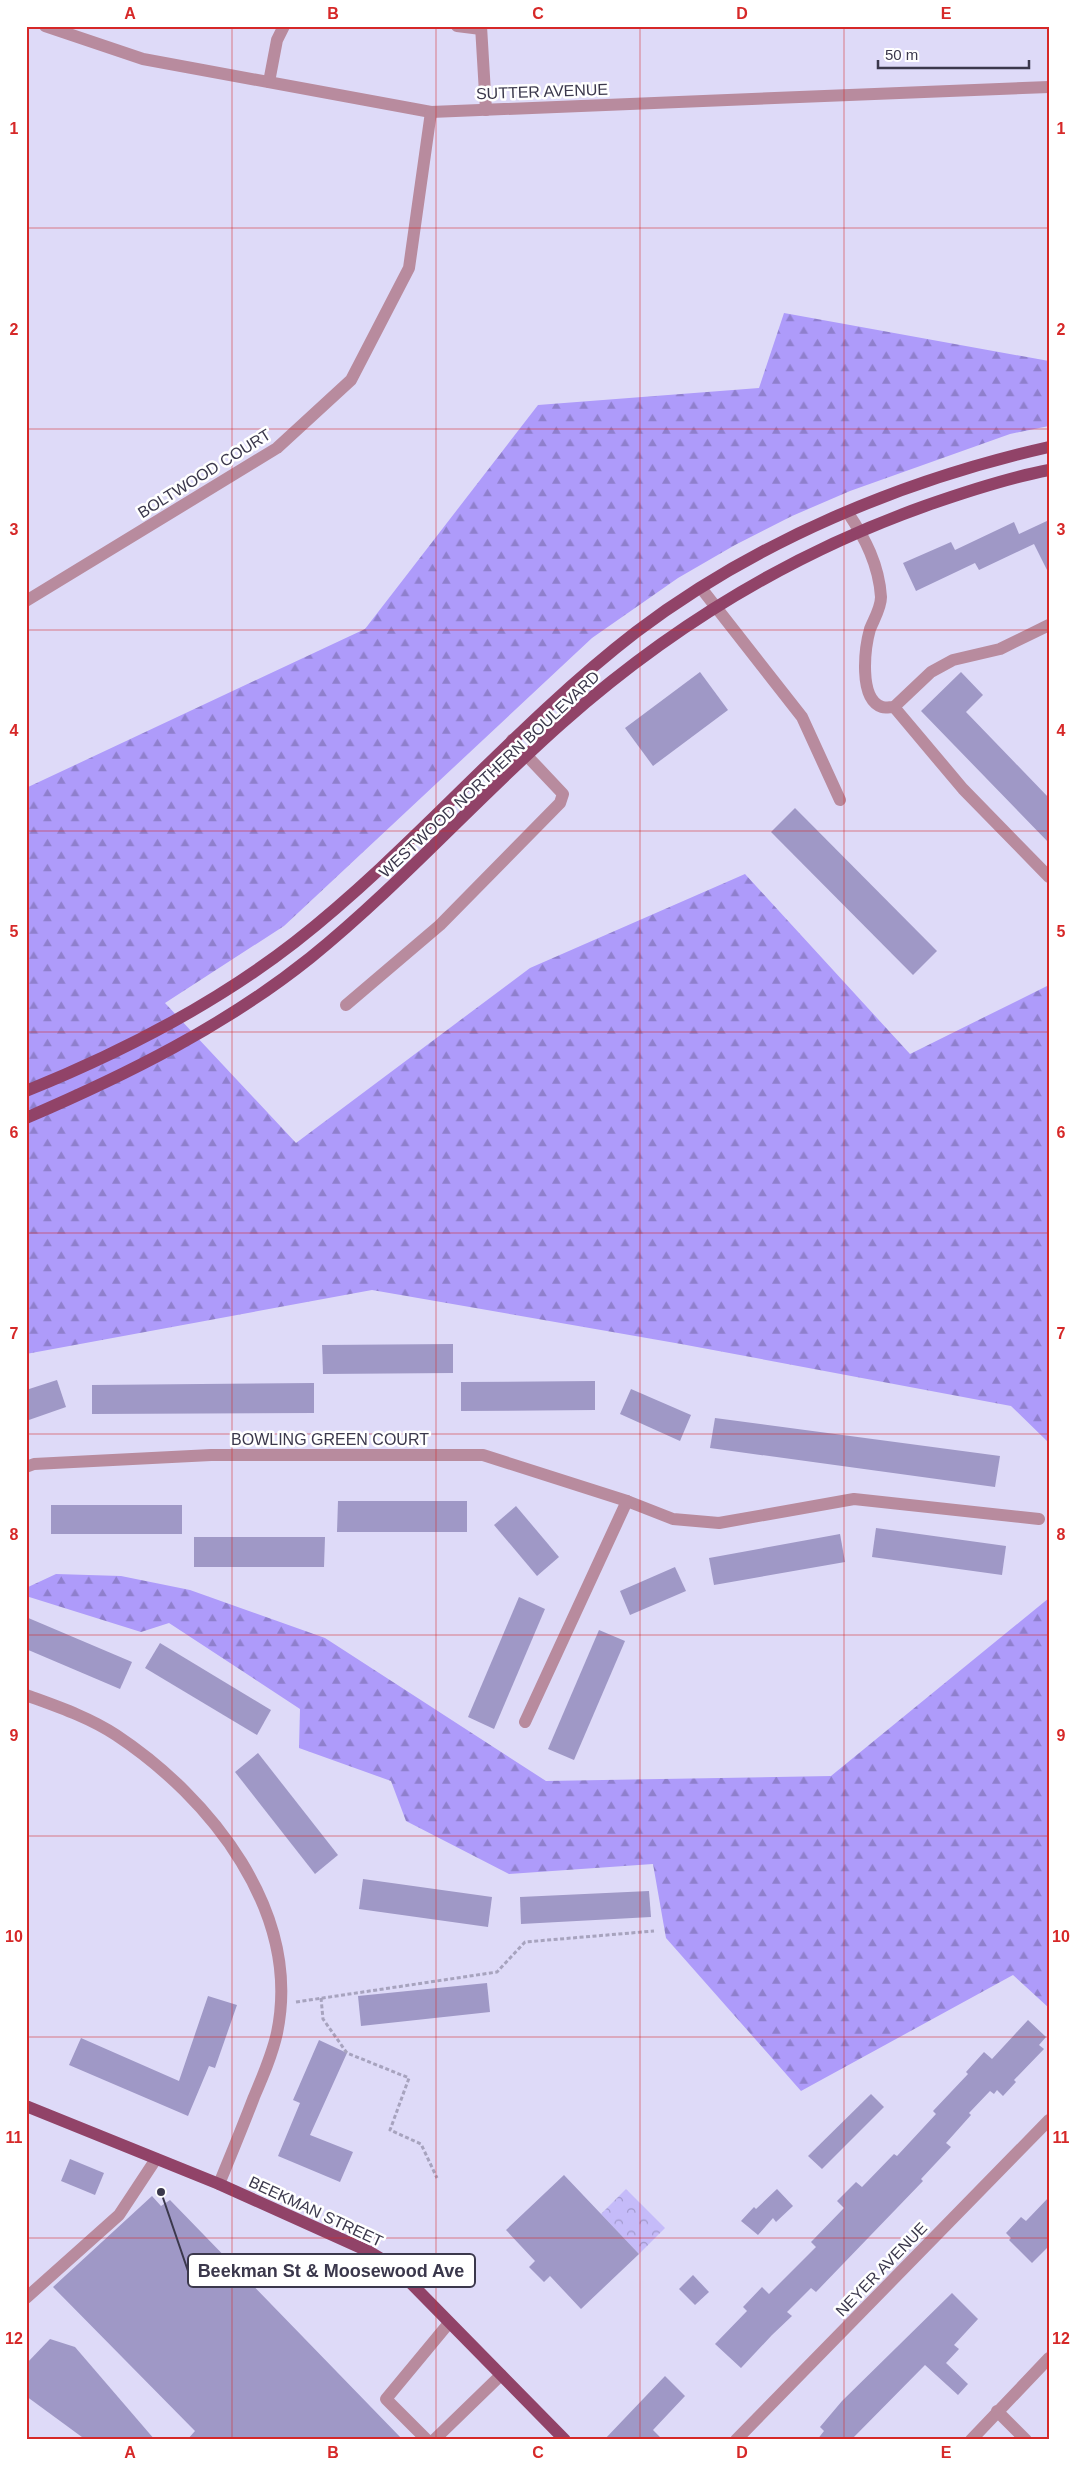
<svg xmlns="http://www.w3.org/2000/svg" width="1075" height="2466" viewBox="0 0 1075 2466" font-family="Helvetica,sans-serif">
<defs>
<pattern id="forest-firs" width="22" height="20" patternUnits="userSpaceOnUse" patternTransform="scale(1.25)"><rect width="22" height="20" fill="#ae9bfa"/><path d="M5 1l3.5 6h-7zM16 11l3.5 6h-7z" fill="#8f7fcd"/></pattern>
<pattern id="park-crowns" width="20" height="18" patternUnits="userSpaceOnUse" patternTransform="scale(1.25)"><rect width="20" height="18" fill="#c5bbf9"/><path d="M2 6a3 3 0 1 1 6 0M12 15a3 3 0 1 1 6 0" fill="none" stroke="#a199cc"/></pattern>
</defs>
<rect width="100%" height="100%" fill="#dedaf8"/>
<!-- forest -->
<g fill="url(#forest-firs)">
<path d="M 784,313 L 1049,361 L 1049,426 L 1010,434 L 850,491 L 792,516 L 735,545 L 678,578 L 592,638 L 284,926 L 165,1003 L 296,1143 L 530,968 L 745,874 L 910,1054 L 1049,985 L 1049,1443 L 1011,1406 L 681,1344 L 372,1290 L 26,1354 L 26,788 L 365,629 L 538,405 L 759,388 Z"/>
<path d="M 56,1574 L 121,1576 L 190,1590 L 325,1638 L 546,1781 L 831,1776 L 1049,1598 L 1049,2008 L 1013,1975 L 801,2091 L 666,1938 L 653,1864 L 509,1874 L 406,1821 L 391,1781 L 299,1748 L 300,1709 L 169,1623 L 141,1632 L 26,1596 L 26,1588 Z"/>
</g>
<!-- park -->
<path fill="url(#park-crowns)" d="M 626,2189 L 665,2228 L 639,2254 L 601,2214 Z"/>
<!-- building -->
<g fill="#9f98c6">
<path d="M 1049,520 L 1049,574 L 1034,544 L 979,570 L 975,563 L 916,591 L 903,563 L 951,542 L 955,550 L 1014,522 L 1019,534 Z"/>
<path d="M 700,672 L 728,710 L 653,766 L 625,728 Z"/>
<path d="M 961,672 L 983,695 L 966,712 L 1049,798 L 1049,843 L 921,711 Z"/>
<path d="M 795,808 L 937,951 L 913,975 L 771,832 Z"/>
<path d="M 453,1344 L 453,1373 L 323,1374 L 322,1345 Z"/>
<path d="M 57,1380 L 66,1407 L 26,1421 L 26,1390 Z"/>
<path d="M 595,1381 L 595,1410 L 461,1411 L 461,1382 Z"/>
<path d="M 314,1383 L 314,1413 L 92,1414 L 92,1385 Z"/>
<path d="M 631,1389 L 691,1415 L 680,1441 L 620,1414 Z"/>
<path d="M 715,1418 L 1000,1456 L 995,1487 L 710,1448 Z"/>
<path d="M 338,1501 L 467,1501 L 467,1532 L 337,1532 Z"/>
<rect x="51" y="1505" width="131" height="29"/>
<path d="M 516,1506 L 559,1557 L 537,1576 L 494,1525 Z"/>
<path d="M 876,1528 L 1006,1546 L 1002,1575 L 872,1557 Z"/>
<path d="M 840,1534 L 845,1562 L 714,1585 L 709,1558 Z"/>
<path d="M 194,1537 L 325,1537 L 324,1567 L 194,1567 Z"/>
<path d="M 675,1567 L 686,1591 L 630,1615 L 620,1591 Z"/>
<path d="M 519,1597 L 545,1609 L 494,1729 L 468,1717 Z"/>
<path d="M 26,1617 L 132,1662 L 120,1689 L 26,1649 Z"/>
<path d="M 599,1630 L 625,1641 L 574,1760 L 548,1749 Z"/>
<path d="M 160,1643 L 271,1710 L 257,1735 L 145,1668 Z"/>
<path d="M 258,1753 L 338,1855 L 315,1874 L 235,1772 Z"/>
<path d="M 363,1879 L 492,1897 L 488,1927 L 359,1909 Z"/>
<path d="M 649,1891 L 651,1917 L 521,1924 L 520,1897 Z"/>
<path d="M 487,1983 L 490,2012 L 361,2026 L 358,1996 Z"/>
<path d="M 208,1996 L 237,2005 L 215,2068 L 209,2066 L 188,2116 L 69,2065 L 81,2038 L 179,2081 Z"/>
<path d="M 1028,2020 L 1046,2037 L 1039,2045 L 1044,2049 L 1014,2080 L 1016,2082 L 1003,2096 L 997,2090 L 994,2094 L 990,2091 L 969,2113 L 971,2115 L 946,2143 L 951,2147 L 921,2179 L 923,2181 L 816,2292 L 811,2288 L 787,2312 L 792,2316 L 772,2335 L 741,2368 L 715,2344 L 747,2311 L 743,2307 L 762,2287 L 769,2294 L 816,2247 L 811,2242 L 844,2208 L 837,2201 L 856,2182 L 862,2187 L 894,2154 L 897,2156 L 936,2114 L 933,2111 L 968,2074 L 966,2072 L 984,2052 L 992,2059 Z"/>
<path d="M 319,2040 L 347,2053 L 310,2135 L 353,2152 L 340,2182 L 278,2156 L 300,2103 L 293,2100 Z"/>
<path d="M 871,2094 L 884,2107 L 822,2169 L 808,2156 Z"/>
<path d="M 70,2159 L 104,2173 L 95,2195 L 61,2181 Z"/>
<path d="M 564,2175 L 639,2254 L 581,2309 L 550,2276 L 544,2282 L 529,2267 L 535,2261 L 506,2230 Z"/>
<path d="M 777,2189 L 793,2206 L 776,2222 L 773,2218 L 758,2235 L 741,2221 L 754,2207 L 756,2209 Z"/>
<path d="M 152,2196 L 161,2206 L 170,2200 L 403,2440 L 187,2440 L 195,2431 L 53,2287 Z"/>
<path d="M 1049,2197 L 1049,2246 L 1032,2263 L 1009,2240 L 1011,2238 L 1006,2233 L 1021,2217 L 1026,2221 Z"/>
<path d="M 693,2275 L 709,2292 L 695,2305 L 679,2289 Z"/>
<path d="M 952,2293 L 978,2319 L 954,2345 L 959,2349 L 946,2363 L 968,2384 L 958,2395 L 925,2365 L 851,2440 L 817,2440 L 824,2431 L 820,2427 L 842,2401 Z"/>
<path d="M 50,2339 L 75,2347 L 155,2440 L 86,2440 L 26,2396 L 26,2364 Z"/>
<path d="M 665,2376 L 685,2396 L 653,2430 L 663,2440 L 604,2440 Z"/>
</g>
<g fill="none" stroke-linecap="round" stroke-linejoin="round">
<!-- path -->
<g stroke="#a7a3be" stroke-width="3" stroke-dasharray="4 2.5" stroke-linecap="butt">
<path d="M 321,1998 L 323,2019 L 347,2053 L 409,2078 L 390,2130 L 421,2144 L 437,2178"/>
<path d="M 296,2002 L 497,1972 L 525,1942 L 654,1931"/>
</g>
<!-- minor -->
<g stroke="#b88b9e" stroke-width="12">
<path d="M 45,26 L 143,59 L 431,112 L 1049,87"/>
<path d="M 457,26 L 481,29"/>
<path d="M 481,26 L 486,110"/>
<path d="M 269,82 L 277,40 L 284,26"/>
<path d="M 848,513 C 865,538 879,565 881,597 C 881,608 874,619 870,629 C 865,647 858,699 882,707 C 885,708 890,707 894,707 L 931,672 L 953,660 L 1000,649 L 1049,625"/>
<path d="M 701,588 L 802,717 L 840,800"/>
<path d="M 26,601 L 277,448 L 351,380 L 409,268 L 431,112"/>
<path d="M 894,707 L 963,789 L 1049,877"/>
<path d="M 346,1005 L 440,925 L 560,803 L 563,794 L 512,740"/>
<path d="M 26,1467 L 34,1464 L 211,1455 L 483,1455 L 627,1501 L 673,1519 L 719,1523 L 854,1499 L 1039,1519"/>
<path d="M 26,1695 C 56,1706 89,1717 116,1735 C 211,1798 302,1912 277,2033 C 272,2055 263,2076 254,2097 C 243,2126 231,2155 219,2184"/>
<path d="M 525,1722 L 627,1501"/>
<path d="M 26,2298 L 119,2215 L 156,2159"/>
<path d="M 997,2411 L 1026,2440"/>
<path d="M 427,2440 L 386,2399 L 449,2323"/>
<path d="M 434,2440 L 501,2375"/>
<path d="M 736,2440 L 1049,2120"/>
<path d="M 971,2440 L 1049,2358"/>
</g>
<!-- major -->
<g stroke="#914368" stroke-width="12">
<path d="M 26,1091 C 120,1053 214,1005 295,942 C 416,847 514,726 636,632 C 756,541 903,480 1049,447"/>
<path d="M 26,1118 C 126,1075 225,1026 310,958 C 399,886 476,799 562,723 C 669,628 790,554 925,506 C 965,492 1007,478 1049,470"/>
<path d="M 26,2106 L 219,2184 L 368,2251 L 396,2268 L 565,2440"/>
</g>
</g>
<!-- grid -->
<path fill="none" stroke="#d62828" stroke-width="1" stroke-opacity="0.55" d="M 232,26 L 232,2440M 436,26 L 436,2440M 640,26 L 640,2440M 844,26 L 844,2440M 26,228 L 1049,228M 26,429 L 1049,429M 26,630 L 1049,630M 26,831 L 1049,831M 26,1032 L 1049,1032M 26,1233 L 1049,1233M 26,1434 L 1049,1434M 26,1635 L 1049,1635M 26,1836 L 1049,1836M 26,2037 L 1049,2037M 26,2238 L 1049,2238"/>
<g text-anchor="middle" stroke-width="5" stroke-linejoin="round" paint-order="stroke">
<!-- street labels -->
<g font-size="16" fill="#3b384c" stroke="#fff">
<text transform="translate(542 91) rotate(-2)" y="6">SUTTER AVENUE</text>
<text transform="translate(204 473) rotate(-32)" y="6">BOLTWOOD COURT</text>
<text transform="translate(489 774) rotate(-43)" y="6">WESTWOOD NORTHERN BOULEVARD</text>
<text x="330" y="1445">BOWLING GREEN COURT</text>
<text transform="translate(316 2211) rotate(25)" y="6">BEEKMAN STREET</text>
<text transform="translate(881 2269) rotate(-46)" y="6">NEYER AVENUE</text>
</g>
</g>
<!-- callouts -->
<path fill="none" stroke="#3b384c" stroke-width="2" d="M161 2192L188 2271"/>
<circle fill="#3b384c" stroke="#fff" stroke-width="2" cx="161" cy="2192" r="5"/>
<rect fill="#fff" stroke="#3b384c" stroke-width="2" x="188" y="2254" width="287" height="33" rx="5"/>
<g font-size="18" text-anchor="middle" font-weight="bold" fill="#3b384c">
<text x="331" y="2277">Beekman St &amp; Moosewood Ave</text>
</g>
<!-- border -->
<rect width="1075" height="2466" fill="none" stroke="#ffffff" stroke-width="55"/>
<!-- scale -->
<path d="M878 60v8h151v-8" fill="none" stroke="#3b384c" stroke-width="2.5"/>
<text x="885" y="60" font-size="15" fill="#3b384c" stroke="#ffffff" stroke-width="4" paint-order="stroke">50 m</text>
<rect x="28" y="28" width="1020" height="2410" fill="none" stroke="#d62828" stroke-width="2"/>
<g font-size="16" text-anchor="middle" font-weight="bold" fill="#d62828">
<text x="130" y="19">A</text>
<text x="333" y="19">B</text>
<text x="538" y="19">C</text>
<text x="742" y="19">D</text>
<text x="946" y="19">E</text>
<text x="14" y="134">1</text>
<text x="1061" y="134">1</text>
<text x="14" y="335">2</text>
<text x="1061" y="335">2</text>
<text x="14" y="535">3</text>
<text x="1061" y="535">3</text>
<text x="14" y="736">4</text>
<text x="1061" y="736">4</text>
<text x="14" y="937">5</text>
<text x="1061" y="937">5</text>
<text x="14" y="1138">6</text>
<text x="1061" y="1138">6</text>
<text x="14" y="1339">7</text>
<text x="1061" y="1339">7</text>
<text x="14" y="1540">8</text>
<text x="1061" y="1540">8</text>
<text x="14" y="1741">9</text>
<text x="1061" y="1741">9</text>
<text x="14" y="1942">10</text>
<text x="1061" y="1942">10</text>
<text x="14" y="2143">11</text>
<text x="1061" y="2143">11</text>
<text x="14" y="2344">12</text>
<text x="1061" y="2344">12</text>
<text x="130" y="2458">A</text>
<text x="333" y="2458">B</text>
<text x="538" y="2458">C</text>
<text x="742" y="2458">D</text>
<text x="946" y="2458">E</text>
</g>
</svg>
